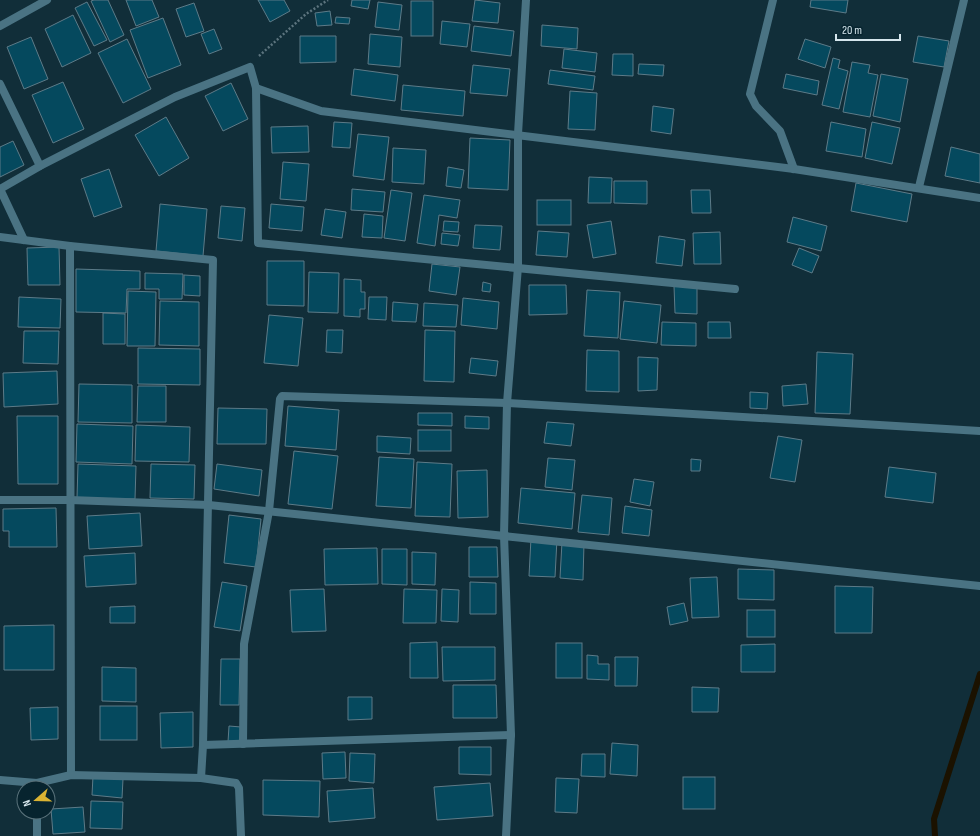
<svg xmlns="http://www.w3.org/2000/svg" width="980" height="836" viewBox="0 0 980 836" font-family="'Sofia Sans Condensed',sans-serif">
<rect width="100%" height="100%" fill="#112e39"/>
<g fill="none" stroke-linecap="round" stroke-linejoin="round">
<!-- stream -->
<path stroke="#1b1200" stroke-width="6" d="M 935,836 L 934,819 L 980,674"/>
</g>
<!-- building -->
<g fill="#05495e" stroke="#5d7b88">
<path d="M 94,0 L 108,0 L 124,35 L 110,42 L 91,1 Z"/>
<path d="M 126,0 L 152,0 L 159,17 L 136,26 Z"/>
<path d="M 258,0 L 284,0 L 290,11 L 270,22 Z"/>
<path d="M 352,0 L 370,0 L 368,9 L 351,6 Z"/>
<path d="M 475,0 L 500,3 L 498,23 L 472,21 Z"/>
<path d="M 811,0 L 848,0 L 846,13 L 810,7 Z"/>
<rect x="411" y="1" width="22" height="35"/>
<path d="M 87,2 L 107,40 L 94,46 L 75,8 Z"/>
<path d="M 378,2 L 402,5 L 399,30 L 375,27 Z"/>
<path d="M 194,3 L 204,31 L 186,37 L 176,9 Z"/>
<path d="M 330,11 L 332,25 L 317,26 L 315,13 Z"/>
<path d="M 73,15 L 91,53 L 62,67 L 45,29 Z"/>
<path d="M 336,17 L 350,18 L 349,24 L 335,23 Z"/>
<path d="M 163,18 L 181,65 L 148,78 L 130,30 Z"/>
<path d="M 442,21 L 470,24 L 467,47 L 440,44 Z"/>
<path d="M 542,25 L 578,28 L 577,49 L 541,46 Z"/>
<path d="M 474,26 L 514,31 L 511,56 L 471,51 Z"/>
<path d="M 214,29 L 222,49 L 209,54 L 201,34 Z"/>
<path d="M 370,34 L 402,37 L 400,67 L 368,64 Z"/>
<path d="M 300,36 L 336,36 L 336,62 L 300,63 Z"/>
<path d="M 918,36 L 949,41 L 944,67 L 913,62 Z"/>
<path d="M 31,37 L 48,79 L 24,89 L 7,47 Z"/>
<path d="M 127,39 L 151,89 L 123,103 L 98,53 Z"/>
<path d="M 805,39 L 831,47 L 825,68 L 798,59 Z"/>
<path d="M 564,49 L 597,53 L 595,72 L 562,68 Z"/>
<path d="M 613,54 L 633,54 L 633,76 L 612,75 Z"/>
<path d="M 833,58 L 840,60 L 838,68 L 848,71 L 839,109 L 822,105 Z"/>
<path d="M 852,62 L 870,65 L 868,73 L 878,75 L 870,117 L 843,112 Z"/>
<path d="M 639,64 L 664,65 L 663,76 L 638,74 Z"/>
<path d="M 473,65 L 510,69 L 507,96 L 470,93 Z"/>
<path d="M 354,69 L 398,75 L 395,101 L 351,95 Z"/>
<path d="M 550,70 L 595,76 L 593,90 L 548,84 Z"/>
<path d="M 786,74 L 819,81 L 817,95 L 783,88 Z"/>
<path d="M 881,74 L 908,79 L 900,122 L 873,116 Z"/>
<path d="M 63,82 L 84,129 L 53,143 L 32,95 Z"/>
<path d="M 231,83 L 248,119 L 223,131 L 205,96 Z"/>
<path d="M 403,85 L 465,91 L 463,116 L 401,110 Z"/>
<path d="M 570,91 L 597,93 L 595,130 L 568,129 Z"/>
<path d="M 653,106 L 674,109 L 671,134 L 651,131 Z"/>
<path d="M 166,117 L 189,158 L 159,176 L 135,135 Z"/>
<path d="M 334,122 L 352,123 L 350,148 L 332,147 Z"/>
<path d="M 831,122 L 866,129 L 862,157 L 826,151 Z"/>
<path d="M 872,122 L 900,128 L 892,164 L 865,158 Z"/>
<path d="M 308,126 L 309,152 L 272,153 L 271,127 Z"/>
<path d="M 358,134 L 389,137 L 384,180 L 353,176 Z"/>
<path d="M 470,138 L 510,140 L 508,190 L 468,188 Z"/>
<path d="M 13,141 L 24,165 L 0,177 L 0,147 Z"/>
<path d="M 951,147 L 980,154 L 980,183 L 945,176 Z"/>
<path d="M 393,148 L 426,150 L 424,184 L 392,182 Z"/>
<path d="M 283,162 L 309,164 L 306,201 L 280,199 Z"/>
<path d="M 448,167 L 464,170 L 461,188 L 446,186 Z"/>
<path d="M 109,169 L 122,207 L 94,217 L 81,179 Z"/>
<path d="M 589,177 L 612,178 L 611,203 L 588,203 Z"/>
<path d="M 614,181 L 647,181 L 647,204 L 614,203 Z"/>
<path d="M 856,183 L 912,194 L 907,222 L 851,211 Z"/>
<path d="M 352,189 L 385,192 L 383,212 L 351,210 Z"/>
<path d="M 391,190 L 412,193 L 405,241 L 384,238 Z"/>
<path d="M 691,190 L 710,190 L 711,213 L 692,213 Z"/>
<path d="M 424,195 L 460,200 L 457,218 L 439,215 L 435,246 L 417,243 Z"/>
<rect x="537" y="200" width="34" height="25"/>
<path d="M 160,204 L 207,209 L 203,256 L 156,251 Z"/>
<path d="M 271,204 L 304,207 L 302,231 L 269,228 Z"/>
<path d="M 221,206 L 245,208 L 242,241 L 218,238 Z"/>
<path d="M 325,209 L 346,212 L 342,238 L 321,235 Z"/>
<path d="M 364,214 L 383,216 L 382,238 L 362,237 Z"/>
<path d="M 793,217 L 827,226 L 821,251 L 787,242 Z"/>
<path d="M 444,221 L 459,222 L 458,232 L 443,231 Z"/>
<path d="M 611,221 L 616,254 L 593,258 L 587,225 Z"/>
<path d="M 475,225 L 502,226 L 500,250 L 473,248 Z"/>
<path d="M 538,231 L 569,233 L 567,257 L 536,255 Z"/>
<path d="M 720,232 L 721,264 L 694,264 L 693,233 Z"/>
<path d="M 442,233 L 460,235 L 458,246 L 441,244 Z"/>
<path d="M 659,236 L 685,240 L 682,266 L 656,263 Z"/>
<path d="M 59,247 L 60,285 L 28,285 L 27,248 Z"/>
<path d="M 799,248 L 819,256 L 812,273 L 792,265 Z"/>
<path d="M 267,261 L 304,261 L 304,306 L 267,305 Z"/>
<path d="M 432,264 L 460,267 L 456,295 L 429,291 Z"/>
<path d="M 76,269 L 140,271 L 140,289 L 127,289 L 126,313 L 76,312 Z"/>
<path d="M 309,272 L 339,273 L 338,313 L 308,312 Z"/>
<path d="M 145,273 L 183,274 L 182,299 L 159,299 L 159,289 L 145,289 Z"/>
<path d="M 184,275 L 200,276 L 200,296 L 184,295 Z"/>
<path d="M 344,279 L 361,280 L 361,292 L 365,292 L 365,309 L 360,309 L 360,317 L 344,316 Z"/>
<path d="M 483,282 L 491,284 L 490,292 L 482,291 Z"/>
<path d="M 529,285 L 566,285 L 567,314 L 529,315 Z"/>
<path d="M 674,286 L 697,286 L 697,314 L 675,313 Z"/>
<path d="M 587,290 L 620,292 L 618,338 L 584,336 Z"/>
<path d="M 128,291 L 156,292 L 155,346 L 127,346 Z"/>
<path d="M 19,297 L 61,299 L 60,328 L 18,327 Z"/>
<path d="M 369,297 L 387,297 L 386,320 L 368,319 Z"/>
<path d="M 463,298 L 499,302 L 497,329 L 461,325 Z"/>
<path d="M 160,301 L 199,302 L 199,346 L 159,345 Z"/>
<path d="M 624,301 L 661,305 L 657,343 L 620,339 Z"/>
<path d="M 393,302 L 418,304 L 416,322 L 392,321 Z"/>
<path d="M 424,303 L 458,305 L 456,327 L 423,326 Z"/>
<path d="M 103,313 L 125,314 L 125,344 L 103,344 Z"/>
<path d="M 269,315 L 303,318 L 298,366 L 264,363 Z"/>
<path d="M 662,322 L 696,323 L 696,346 L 661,345 Z"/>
<path d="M 708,322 L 730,322 L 731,338 L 708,338 Z"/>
<path d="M 327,330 L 343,330 L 342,353 L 326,352 Z"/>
<path d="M 425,330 L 455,331 L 454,382 L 424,381 Z"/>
<path d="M 24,331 L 59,331 L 58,364 L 23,363 Z"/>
<path d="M 138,348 L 200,349 L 200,385 L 138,384 Z"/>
<path d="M 587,350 L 619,351 L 619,392 L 586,391 Z"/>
<path d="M 817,352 L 853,354 L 850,414 L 815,413 Z"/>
<path d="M 638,357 L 658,358 L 657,390 L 638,391 Z"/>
<path d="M 471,358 L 498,361 L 496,376 L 469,373 Z"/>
<path d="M 57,371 L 58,404 L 4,407 L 3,373 Z"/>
<path d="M 79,384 L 132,385 L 132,423 L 78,422 Z"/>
<path d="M 806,384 L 808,404 L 783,406 L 782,386 Z"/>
<path d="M 138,386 L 166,386 L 166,422 L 137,422 Z"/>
<path d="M 750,392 L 768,393 L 767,409 L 750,408 Z"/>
<path d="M 288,406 L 339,410 L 336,450 L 285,446 Z"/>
<path d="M 218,408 L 267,409 L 266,444 L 217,444 Z"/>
<path d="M 418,413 L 452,413 L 452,426 L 418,425 Z"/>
<path d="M 17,416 L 58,416 L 58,484 L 18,484 Z"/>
<path d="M 465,416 L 489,417 L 489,429 L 465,428 Z"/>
<path d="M 547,422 L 574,424 L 571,446 L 544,443 Z"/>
<path d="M 77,424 L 133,426 L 132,464 L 76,462 Z"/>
<path d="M 136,425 L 190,427 L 189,462 L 135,461 Z"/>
<rect x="418" y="430" width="33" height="21"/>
<path d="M 377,436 L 411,438 L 410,454 L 377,452 Z"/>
<path d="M 778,436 L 802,440 L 795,482 L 770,478 Z"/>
<path d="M 294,451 L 338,456 L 332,509 L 288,504 Z"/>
<path d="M 379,457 L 414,459 L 411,508 L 376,506 Z"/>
<path d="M 548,458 L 575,460 L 572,490 L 545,487 Z"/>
<path d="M 691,459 L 701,460 L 700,471 L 691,471 Z"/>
<path d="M 417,462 L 452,464 L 450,517 L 415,516 Z"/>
<path d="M 78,464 L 136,466 L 135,499 L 77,498 Z"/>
<path d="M 151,464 L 195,465 L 194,499 L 150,498 Z"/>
<path d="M 217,464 L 262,470 L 259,496 L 214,489 Z"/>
<path d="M 889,467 L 936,473 L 933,503 L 885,497 Z"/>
<path d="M 487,470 L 488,517 L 458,518 L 457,471 Z"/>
<path d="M 634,479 L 654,482 L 650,506 L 630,502 Z"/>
<path d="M 521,488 L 575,493 L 572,529 L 518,523 Z"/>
<path d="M 582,495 L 612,498 L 609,535 L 578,532 Z"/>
<path d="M 625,506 L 652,510 L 649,536 L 622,533 Z"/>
<path d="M 56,508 L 57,547 L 9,547 L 9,531 L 3,531 L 3,509 Z"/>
<path d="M 140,513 L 142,546 L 89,549 L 87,516 Z"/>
<path d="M 229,515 L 261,519 L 256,567 L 224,563 Z"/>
<path d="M 531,538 L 557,539 L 555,577 L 529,576 Z"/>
<path d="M 562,542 L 584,543 L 583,580 L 560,578 Z"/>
<path d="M 469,547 L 497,547 L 498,577 L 469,577 Z"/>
<path d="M 377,548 L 378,584 L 325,585 L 324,549 Z"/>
<path d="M 382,549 L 407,549 L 407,585 L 382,584 Z"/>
<path d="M 412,552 L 436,553 L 435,585 L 412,584 Z"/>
<path d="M 135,553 L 136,584 L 86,587 L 84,556 Z"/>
<path d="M 738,569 L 774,570 L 774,600 L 738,599 Z"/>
<path d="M 717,577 L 719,617 L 692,618 L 690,578 Z"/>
<path d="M 222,582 L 247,586 L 240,631 L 214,627 Z"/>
<path d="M 470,582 L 496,583 L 496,614 L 470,614 Z"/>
<path d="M 835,586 L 873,587 L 872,633 L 835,633 Z"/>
<path d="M 324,589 L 326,631 L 292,632 L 290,590 Z"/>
<path d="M 404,589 L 437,590 L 436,623 L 403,623 Z"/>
<path d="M 442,589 L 459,590 L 458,622 L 441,621 Z"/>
<path d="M 684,603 L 688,621 L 670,625 L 667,607 Z"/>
<path d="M 135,606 L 135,623 L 110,623 L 110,607 Z"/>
<rect x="747" y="610" width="28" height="27"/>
<path d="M 54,625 L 54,670 L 4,670 L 4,626 Z"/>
<path d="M 437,642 L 438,678 L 410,678 L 410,643 Z"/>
<rect x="556" y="643" width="26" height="35"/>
<path d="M 775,644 L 775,672 L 741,672 L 741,645 Z"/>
<path d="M 442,647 L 495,647 L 495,680 L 443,681 Z"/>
<path d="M 587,655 L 598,656 L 598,664 L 609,664 L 609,680 L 587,679 Z"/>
<path d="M 615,657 L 638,657 L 637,686 L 615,686 Z"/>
<path d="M 221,659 L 240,659 L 239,705 L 220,705 Z"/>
<path d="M 102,667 L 136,668 L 136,702 L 102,701 Z"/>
<path d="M 453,685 L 496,685 L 497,718 L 453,718 Z"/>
<path d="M 692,687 L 719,688 L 718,712 L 692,712 Z"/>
<path d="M 348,697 L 372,697 L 372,719 L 348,720 Z"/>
<rect x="100" y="706" width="37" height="34"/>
<path d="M 58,707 L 58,739 L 31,740 L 30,708 Z"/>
<path d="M 193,712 L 193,747 L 161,748 L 160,713 Z"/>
<path d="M 229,726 L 241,727 L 239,743 L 228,742 Z"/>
<path d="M 612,743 L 638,745 L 637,776 L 610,774 Z"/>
<path d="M 459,747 L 491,747 L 491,775 L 459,774 Z"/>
<path d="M 345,752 L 346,778 L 323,779 L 322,753 Z"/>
<path d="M 350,753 L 375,754 L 374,783 L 349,781 Z"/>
<path d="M 582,754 L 605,754 L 605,777 L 581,776 Z"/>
<path d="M 93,776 L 123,779 L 122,798 L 92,795 Z"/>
<rect x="683" y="777" width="32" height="32"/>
<path d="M 556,778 L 579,779 L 577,813 L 555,812 Z"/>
<path d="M 263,780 L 320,781 L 319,817 L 263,815 Z"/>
<path d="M 490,783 L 493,816 L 437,820 L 434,787 Z"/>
<path d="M 373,788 L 375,818 L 329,822 L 327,791 Z"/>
<path d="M 91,801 L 123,802 L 122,829 L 90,828 Z"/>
<path d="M 83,807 L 85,832 L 53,834 L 51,809 Z"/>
</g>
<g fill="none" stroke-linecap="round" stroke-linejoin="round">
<!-- path -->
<path stroke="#5c747e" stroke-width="2.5" stroke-dasharray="2 2" stroke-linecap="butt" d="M 259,56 L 306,14 L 328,0"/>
<!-- minor -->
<g stroke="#4a7383" stroke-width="8">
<path d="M 773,0 L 750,94 L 756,106 L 780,131 L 794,169"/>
<path d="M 0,26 L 47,0"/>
<path d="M 0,84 L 40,166"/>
<path d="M 256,88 L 321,111 L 794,169 L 980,198"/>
<path d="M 919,187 L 964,0"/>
<path d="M 0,189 L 40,166 L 175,97 L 250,67 L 256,88 L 258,243 L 735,289"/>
<path d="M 0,189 L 24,240"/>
<path d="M 0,237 L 70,246 L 213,260 L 203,745 L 201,778"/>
<path d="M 70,246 L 71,775"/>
<path d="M 0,500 L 70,500 L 209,505 L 980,586"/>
<path d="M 243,744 L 244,644 L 269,511 L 280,399 L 282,396 L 507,403 L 980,431"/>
<path d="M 203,745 L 511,735"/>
<path d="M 0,780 L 37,783 L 71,775 L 201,778 L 236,783 L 239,788 L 241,836"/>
<path d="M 37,812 L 37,836"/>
<path d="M 506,836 L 511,735 L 504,535 L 507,403 L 518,267 L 518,134 L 526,0"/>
</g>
</g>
<!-- north arrow -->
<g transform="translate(36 800) rotate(250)"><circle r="19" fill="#07242f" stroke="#5a727b"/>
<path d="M0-3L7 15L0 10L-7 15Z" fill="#dab333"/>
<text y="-6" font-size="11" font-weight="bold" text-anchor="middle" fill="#d6e6ed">N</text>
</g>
<!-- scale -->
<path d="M836 34v6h64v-6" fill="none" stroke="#d6e6ed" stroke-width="2"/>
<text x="842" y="34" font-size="12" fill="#d6e6ed" stroke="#07242f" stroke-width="3" paint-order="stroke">20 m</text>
</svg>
